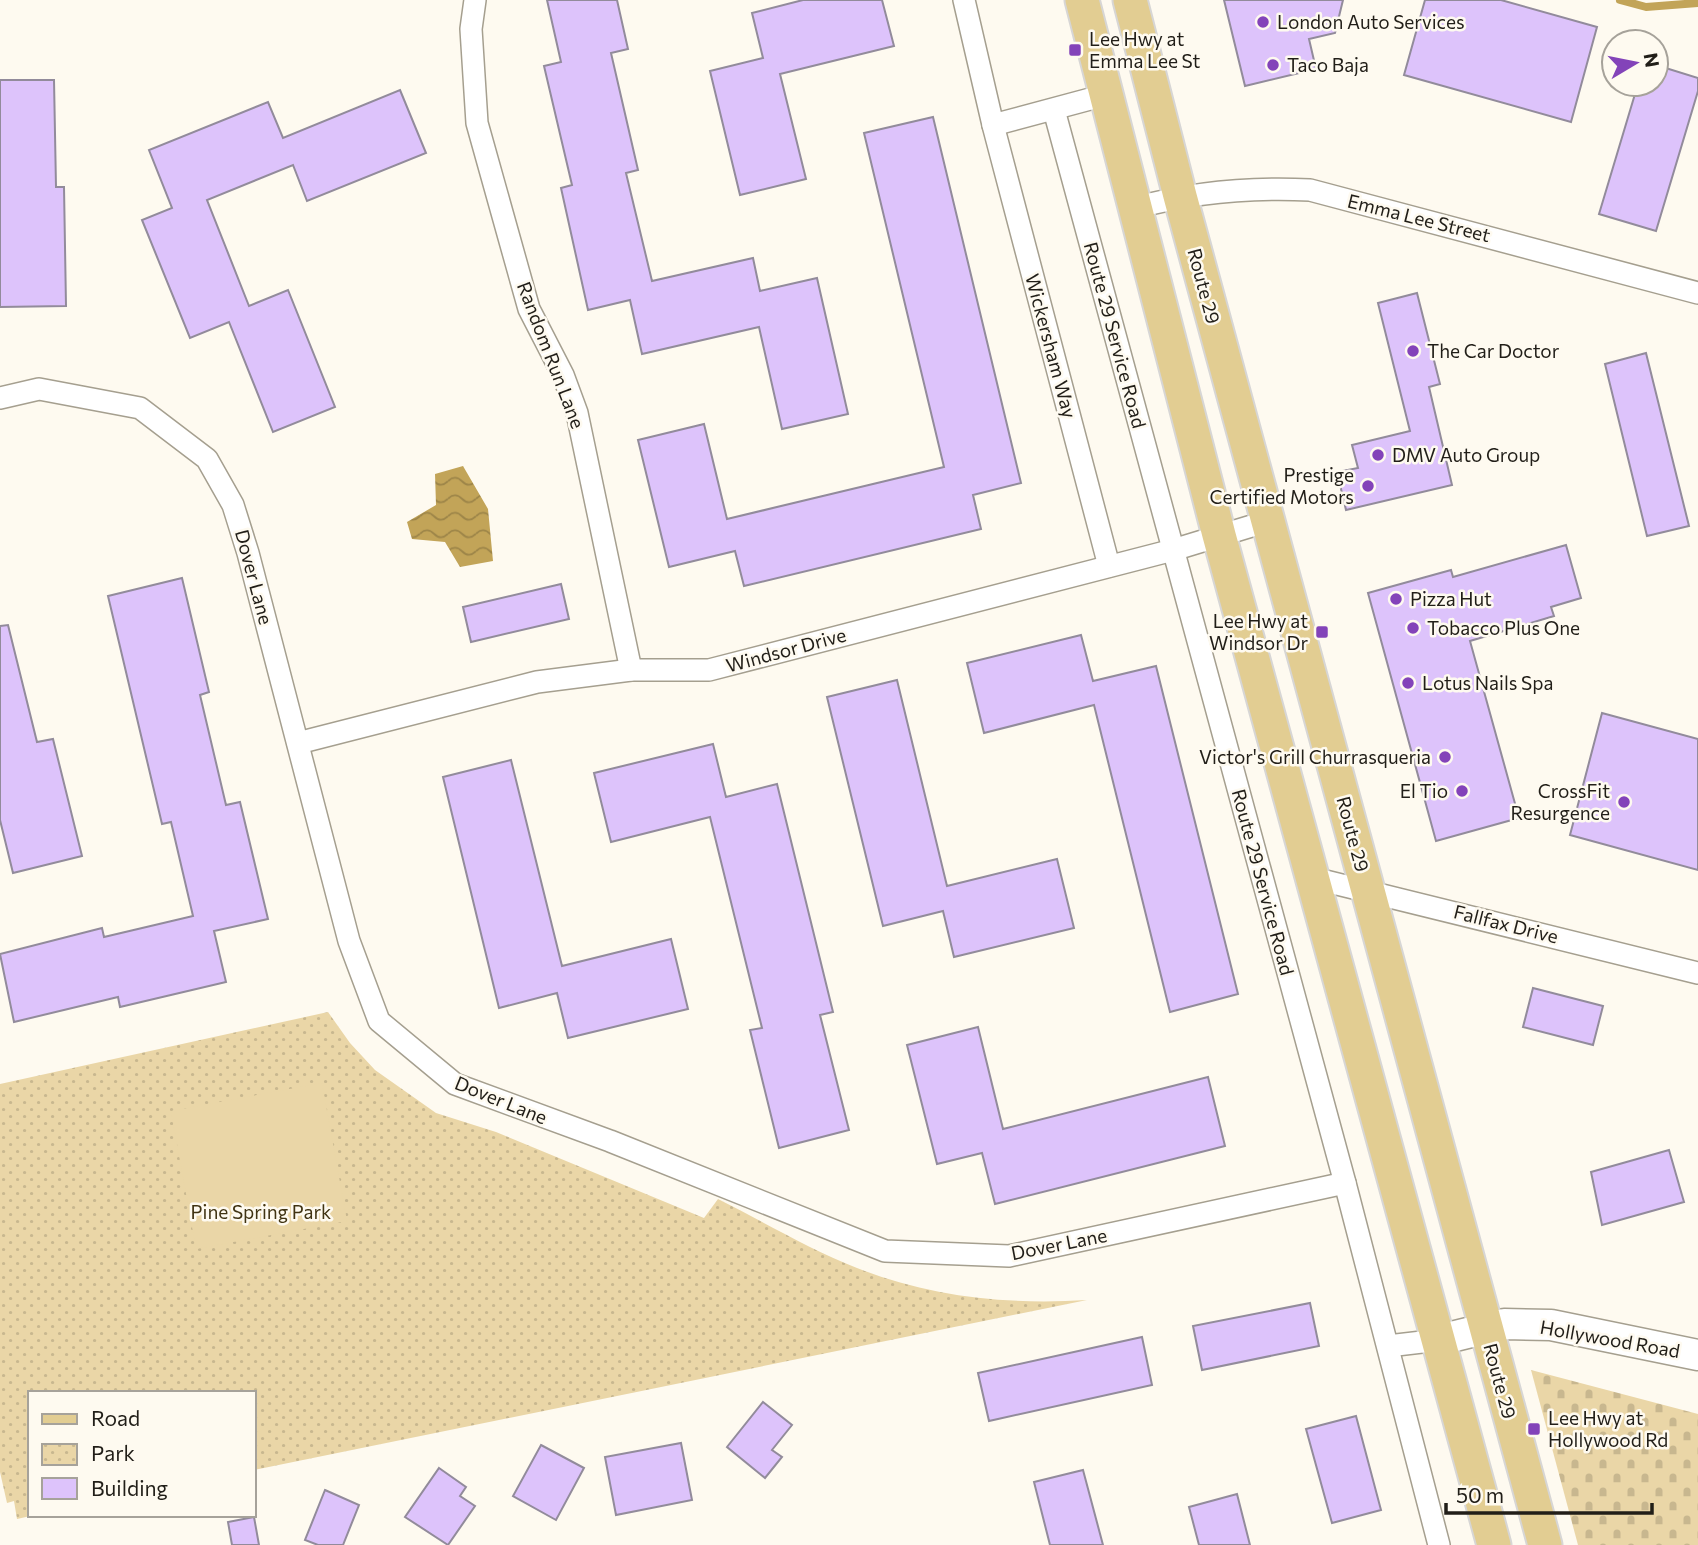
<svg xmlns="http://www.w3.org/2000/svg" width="1698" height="1545" viewBox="0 0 1698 1545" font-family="Commissioner,sans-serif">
<defs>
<pattern id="cemetery-stones" width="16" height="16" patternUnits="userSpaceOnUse" patternTransform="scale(1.75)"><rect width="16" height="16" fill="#ead6a7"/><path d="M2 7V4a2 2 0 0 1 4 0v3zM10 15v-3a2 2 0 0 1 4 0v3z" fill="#c8b78f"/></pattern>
<pattern id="park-dots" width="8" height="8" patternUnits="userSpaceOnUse" patternTransform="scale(1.75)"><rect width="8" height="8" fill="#ead6a7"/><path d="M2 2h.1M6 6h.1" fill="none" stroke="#c8b78f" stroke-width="1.8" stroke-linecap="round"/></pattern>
<pattern id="water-waves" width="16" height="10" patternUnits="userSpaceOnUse" patternTransform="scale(1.75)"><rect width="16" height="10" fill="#c2a458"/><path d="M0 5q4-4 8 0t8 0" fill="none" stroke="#9d8548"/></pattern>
</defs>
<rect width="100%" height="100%" fill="#fefaf0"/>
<!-- cemetery -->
<path fill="url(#cemetery-stones)" d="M 1531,1370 L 1698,1414 L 1698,1545 L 1578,1545 Z"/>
<!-- park -->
<path fill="url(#park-dots)" d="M 328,1012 L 350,1043 L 375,1070 L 436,1113 L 496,1132 L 704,1218 L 718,1199 C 764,1222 809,1249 857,1268 C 930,1297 1008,1305 1087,1300 L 254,1470 L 254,1393 L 30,1393 L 30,1515 L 35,1515 L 17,1519 L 14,1501 L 7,1503 L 0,1472 L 0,1084 Z"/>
<!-- pitch -->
<path fill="#ead6a7" d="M 322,1083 L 347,1221 L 196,1249 L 171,1111 Z"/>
<!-- water -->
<path fill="url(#water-waves)" d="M 463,466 L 488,509 L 493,561 L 460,567 L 445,542 L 412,539 L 407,522 L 436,505 L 435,474 Z"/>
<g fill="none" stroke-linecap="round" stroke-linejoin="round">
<!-- stream -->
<path stroke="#c2a458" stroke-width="8" d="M 1620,0 L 1646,7 L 1698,3"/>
</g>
<!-- building -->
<g fill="#ddc3fb" stroke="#928b9b" stroke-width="2">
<path d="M 547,0 L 617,0 L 628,49 L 611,53 L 638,170 L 626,173 L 652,281 L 753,258 L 760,291 L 817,278 L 848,414 L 782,429 L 759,327 L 642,354 L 630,300 L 588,310 L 561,188 L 572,185 L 544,66 L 561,62 Z"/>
<path d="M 803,0 L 882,0 L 894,46 L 780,74 L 806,179 L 740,195 L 710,71 L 763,58 L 752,13 Z"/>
<path d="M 1224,0 L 1343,0 L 1335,33 L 1309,39 L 1316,69 L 1245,86 Z"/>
<path d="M 1425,0 L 1501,0 L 1597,27 L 1571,122 L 1404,75 Z"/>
<path d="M 1656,65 L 1698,78 L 1698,91 L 1656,231 L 1599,214 L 1638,84 L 1656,84 Z"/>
<path d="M 0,80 L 54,80 L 56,187 L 64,187 L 66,306 L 0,307 Z"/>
<path d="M 400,90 L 426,153 L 307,201 L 293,165 L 207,200 L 249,306 L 288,290 L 335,407 L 273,432 L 229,322 L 190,338 L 142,220 L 172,208 L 149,150 L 268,102 L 283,138 Z"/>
<path d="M 933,117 L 1021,483 L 973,495 L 981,529 L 744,586 L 735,551 L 669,567 L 638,440 L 704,424 L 727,519 L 944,467 L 864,133 Z"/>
<path d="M 1417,293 L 1440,384 L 1429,387 L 1452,485 L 1346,510 L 1337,472 L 1358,468 L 1352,445 L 1410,431 L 1378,303 Z"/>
<path d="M 1646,353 L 1689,526 L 1647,536 L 1605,364 Z"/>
<path d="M 1566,545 L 1581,598 L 1551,607 L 1554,616 L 1470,641 L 1519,818 L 1436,841 L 1368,593 L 1451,570 L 1453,577 Z"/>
<path d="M 182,578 L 209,692 L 200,695 L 226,805 L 240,802 L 268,919 L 214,931 L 226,982 L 120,1007 L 118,997 L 14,1022 L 0,954 L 102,928 L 104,937 L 193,916 L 171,822 L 162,824 L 108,596 Z"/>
<path d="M 561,584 L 569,619 L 471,642 L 463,607 Z"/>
<path d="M 8,625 L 37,742 L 53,739 L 82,856 L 13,873 L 0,820 L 0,626 Z"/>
<path d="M 1081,635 L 1093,681 L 1156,666 L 1238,994 L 1170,1012 L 1094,705 L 984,733 L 967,663 Z"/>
<path d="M 897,680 L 947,886 L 1057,859 L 1074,928 L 954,957 L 943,911 L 883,926 L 827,697 Z"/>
<path d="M 1602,713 L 1698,739 L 1698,870 L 1570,835 Z"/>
<path d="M 713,744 L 726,797 L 777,784 L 833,1012 L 820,1015 L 849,1130 L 779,1148 L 750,1030 L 762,1028 L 710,817 L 611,842 L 594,773 Z"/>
<path d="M 511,760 L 562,966 L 671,939 L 688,1009 L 568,1038 L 557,993 L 499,1008 L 443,777 Z"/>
<path d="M 1533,988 L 1603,1006 L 1593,1045 L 1523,1027 Z"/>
<path d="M 978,1027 L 1003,1129 L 1208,1077 L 1225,1146 L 995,1204 L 982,1153 L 937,1164 L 907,1045 Z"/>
<path d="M 1669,1150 L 1684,1202 L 1602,1225 L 1591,1172 Z"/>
<path d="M 1310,1303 L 1319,1346 L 1202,1370 L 1193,1326 Z"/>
<path d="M 1142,1337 L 1152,1385 L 989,1421 L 978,1373 Z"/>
<path d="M 763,1402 L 792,1425 L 772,1450 L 782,1457 L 765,1478 L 727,1447 Z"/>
<path d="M 1356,1416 L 1381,1510 L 1332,1523 L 1306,1429 Z"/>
<path d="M 681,1443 L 692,1500 L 616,1515 L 605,1457 Z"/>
<path d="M 541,1445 L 584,1468 L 556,1520 L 513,1496 Z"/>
<path d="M 439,1468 L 466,1487 L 460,1496 L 475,1506 L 448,1545 L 405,1517 Z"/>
<path d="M 1083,1470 L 1103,1545 L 1050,1545 L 1034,1482 Z"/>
<path d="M 325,1490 L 359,1505 L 343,1545 L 318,1545 L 305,1540 Z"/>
<path d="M 1237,1494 L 1250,1545 L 1199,1545 L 1189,1507 Z"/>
<path d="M 254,1517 L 259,1545 L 232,1545 L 228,1522 Z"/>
</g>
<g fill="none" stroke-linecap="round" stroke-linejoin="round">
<defs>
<g id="street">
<path d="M 475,0 L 471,29 L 477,123 L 529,309 L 563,375 L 577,413 L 631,670"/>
<path d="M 964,0 L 993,125 L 1105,95"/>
<path d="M 1054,110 L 1345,1183 L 1439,1545"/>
<path d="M 993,125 L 1109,566"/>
<path d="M 1135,208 C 1193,192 1249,187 1310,190 L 1698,293"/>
<path d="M 0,398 L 39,389 L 140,408 L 207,459 L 233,505 L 248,553 L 349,941 L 379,1021 L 455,1084 L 610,1141 L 885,1251 L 1009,1256 L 1345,1183"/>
<path d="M 298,743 L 537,682 L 631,670 L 709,670 L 1173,550 L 1268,521"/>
<path d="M 1313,878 L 1698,973"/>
<path d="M 1388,1346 L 1439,1340"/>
</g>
<path id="secondary" d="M 1439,1340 L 1504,1324 L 1551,1325 L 1698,1355"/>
<g id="primary">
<path d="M 1082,0 L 1219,535 L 1494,1545"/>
<path d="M 1130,0 L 1180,196 L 1545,1545"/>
</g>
</defs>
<!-- street casing -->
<use href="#street" stroke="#a59f8f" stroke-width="24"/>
<!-- secondary casing -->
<use href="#secondary" stroke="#a59f8f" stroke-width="33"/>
<!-- primary casing -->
<use href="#primary" stroke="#d7d6d5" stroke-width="37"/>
<!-- street -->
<use href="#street" stroke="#fff" stroke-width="21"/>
<!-- secondary -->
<use href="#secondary" stroke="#fff" stroke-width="30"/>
<!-- primary -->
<use href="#primary" stroke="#e2cd92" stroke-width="33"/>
</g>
<!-- markers -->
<g fill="#8343b9" stroke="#fefaf0" stroke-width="2.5">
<circle cx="1263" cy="22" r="7"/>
<rect x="1068" y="43" width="14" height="14" rx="3.5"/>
<circle cx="1273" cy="65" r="7"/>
<circle cx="1413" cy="351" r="7"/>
<circle cx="1378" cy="455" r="7"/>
<circle cx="1368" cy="486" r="7"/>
<circle cx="1396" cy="599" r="7"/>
<circle cx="1413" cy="628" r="7"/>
<rect x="1315" y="625" width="14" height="14" rx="3.5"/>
<circle cx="1408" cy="683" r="7"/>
<circle cx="1445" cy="757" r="7"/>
<circle cx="1462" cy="791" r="7"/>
<circle cx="1624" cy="802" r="7"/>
<rect x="1527" y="1422" width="14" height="14" rx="3.5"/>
</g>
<g text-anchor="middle" stroke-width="5" stroke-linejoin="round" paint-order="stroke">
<!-- poi labels -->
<g font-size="19" fill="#211e18" stroke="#fefaf0" text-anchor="start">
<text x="1277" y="29">London Auto Services</text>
<text x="1089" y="46">Lee Hwy at<tspan x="1089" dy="22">Emma Lee St</tspan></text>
<text x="1287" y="72">Taco Baja</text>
<text x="1427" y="358">The Car Doctor</text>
<text x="1392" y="462">DMV Auto Group</text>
<text x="1354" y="482" text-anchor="end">Prestige<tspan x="1354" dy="22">Certified Motors</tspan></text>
<text x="1410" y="606">Pizza Hut</text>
<text x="1308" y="628" text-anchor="end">Lee Hwy at<tspan x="1308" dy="22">Windsor Dr</tspan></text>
<text x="1427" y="635">Tobacco Plus One</text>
<text x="1422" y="690">Lotus Nails Spa</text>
<text x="1431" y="764" text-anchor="end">Victor's Grill Churrasqueria</text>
<text x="1448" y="798" text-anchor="end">El Tio</text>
<text x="1610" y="798" text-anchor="end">CrossFit<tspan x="1610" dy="22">Resurgence</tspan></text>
<text x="1548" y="1425">Lee Hwy at<tspan x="1548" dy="22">Hollywood Rd</tspan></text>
</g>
<!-- street labels -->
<g font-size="19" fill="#211e18" stroke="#fefaf0">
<text transform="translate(1419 218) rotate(14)" y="7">Emma Lee Street</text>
<text transform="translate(1204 286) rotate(75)" y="7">Route 29</text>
<text transform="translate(1115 335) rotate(75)" y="7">Route 29 Service Road</text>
<text transform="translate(1051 346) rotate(75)" y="7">Wickersham Way</text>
<text transform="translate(551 355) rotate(69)" y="7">Random Run Lane</text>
<text transform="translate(254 577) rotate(75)" y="7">Dover Lane</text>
<text transform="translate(786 650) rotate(-15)" y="7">Windsor Drive</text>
<text transform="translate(1353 834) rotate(75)" y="7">Route 29</text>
<text transform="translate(1263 882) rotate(75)" y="7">Route 29 Service Road</text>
<text transform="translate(1506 924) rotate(14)" y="7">Fallfax Drive</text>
<text transform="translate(501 1100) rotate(22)" y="7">Dover Lane</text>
<text transform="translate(1059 1244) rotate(-11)" y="7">Dover Lane</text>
<text transform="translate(1610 1339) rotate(10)" y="7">Hollywood Road</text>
<text transform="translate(1500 1381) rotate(75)" y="7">Route 29</text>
</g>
<!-- park labels -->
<g font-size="19" fill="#403312" stroke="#fefaf0">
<text x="261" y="1219">Pine Spring Park</text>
</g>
</g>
<!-- legend -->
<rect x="28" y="1391" width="228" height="126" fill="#fefaf0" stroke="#a6a29a" stroke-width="2"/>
<rect x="42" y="1414" width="35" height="10" fill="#e2cd92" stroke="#a6a29a" stroke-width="2"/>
<text x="91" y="1426" font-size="21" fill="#211e18">Road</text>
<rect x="42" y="1444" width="35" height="21" fill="url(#park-dots)" stroke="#a6a29a" stroke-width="2"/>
<text x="91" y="1461" font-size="21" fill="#211e18">Park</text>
<rect x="42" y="1478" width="35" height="21" fill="#ddc3fb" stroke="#a6a29a" stroke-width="2"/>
<text x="91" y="1496" font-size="21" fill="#211e18">Building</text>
<!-- north arrow -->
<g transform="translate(1635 63) rotate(80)"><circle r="33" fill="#fefaf0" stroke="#a6a29a" stroke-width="2"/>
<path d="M0-5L12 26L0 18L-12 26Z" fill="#8343b9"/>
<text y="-10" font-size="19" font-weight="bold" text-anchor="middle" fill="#211e18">N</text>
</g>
<!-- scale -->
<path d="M1446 1503v10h206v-10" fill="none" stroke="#211e18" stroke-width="3.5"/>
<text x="1456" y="1503" font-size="21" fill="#211e18" stroke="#fefaf0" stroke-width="5" paint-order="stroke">50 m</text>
</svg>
